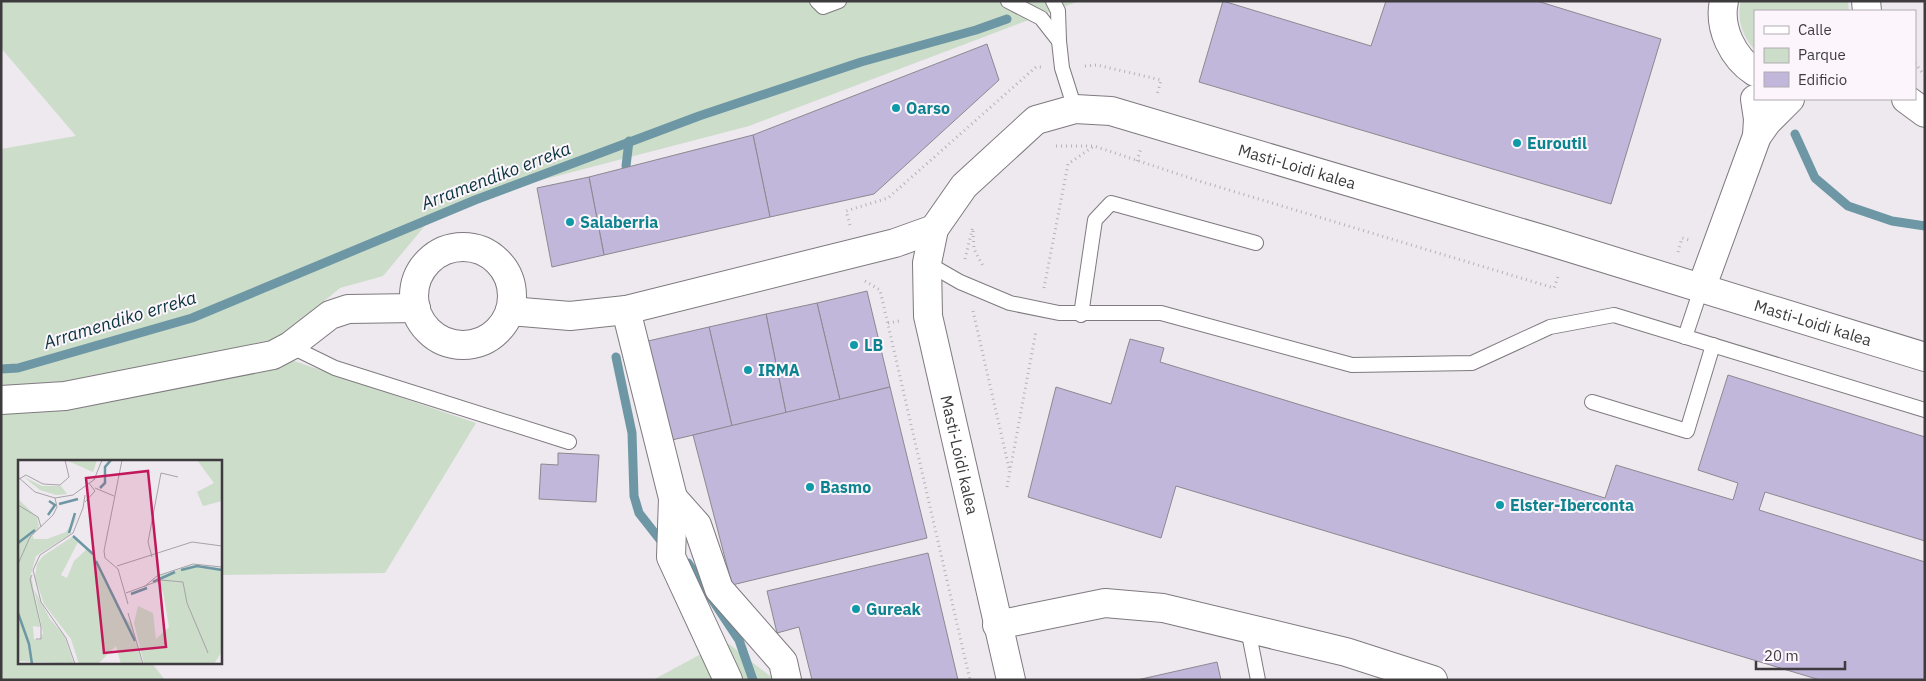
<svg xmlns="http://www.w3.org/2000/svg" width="1926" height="681" viewBox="0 0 1926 681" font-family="'IBM Plex Sans',sans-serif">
<rect width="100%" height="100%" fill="#eee8ef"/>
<!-- green -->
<g fill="#ccddca">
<path d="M 1,1 L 1079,1 L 749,126 L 488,194 L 433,216 L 383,276 L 340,288 L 279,338 L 65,385 L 1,388 L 1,149 L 76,136 L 1,48 Z"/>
<path d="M 1741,1 L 1848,1 L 1849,11 L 1755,11 L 1755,50 C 1743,38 1736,18 1741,1 Z"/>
<path d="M 294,361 L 476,423 L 385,573 L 220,575 L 220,461 L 19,461 L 19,662 L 151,662 L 165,680 L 1,680 L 1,410 L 82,407 Z"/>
<path d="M 729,644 L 775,680 L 653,680 L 703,653 Z"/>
</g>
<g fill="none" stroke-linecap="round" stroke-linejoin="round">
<!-- stream -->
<g stroke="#6d97a4" stroke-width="9">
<path d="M 1795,134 L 1815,178 L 1848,206 L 1892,221 L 1925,226"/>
<path d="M 626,166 L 629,141"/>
<path d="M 616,357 L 632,433 L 634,496 L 639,513 L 661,541"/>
<path d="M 1,369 L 18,368 L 192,318 L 475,200 L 699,116 L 861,62 L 976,30 L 1007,19"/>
<path d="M 688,563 L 739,640 L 753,680"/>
</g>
</g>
<!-- building -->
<g fill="#c1b7da" stroke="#8b8990">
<path d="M 1223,1 L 1371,46 L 1386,1 L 1537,1 L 1661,39 L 1611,204 L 1199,82 Z"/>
<path d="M 987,44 L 999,80 L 874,194 L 770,217 L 753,135 Z"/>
<path d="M 753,135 L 770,217 L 604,255 L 589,177 Z"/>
<path d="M 589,177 L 604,255 L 552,267 L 537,188 Z"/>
<path d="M 867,291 L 890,387 L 840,400 L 817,303 Z"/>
<path d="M 817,303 L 840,400 L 786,413 L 766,314 Z"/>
<path d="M 766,314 L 786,413 L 732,426 L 709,327 Z"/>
<path d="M 709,327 L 732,426 L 672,440 L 648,341 Z"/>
<path d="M 1130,339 L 1164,348 L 1160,362 L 1605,498 L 1616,465 L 1733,500 L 1738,483 L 1698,470 L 1728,375 L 1925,437 L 1925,541 L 1765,492 L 1759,510 L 1925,562 L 1925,680 L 1820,680 L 1176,486 L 1161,538 L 1028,497 L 1056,387 L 1111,404 Z"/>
<path d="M 890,387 L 927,538 L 732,585 L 693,435 Z"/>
<path d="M 558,453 L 599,455 L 596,502 L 539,499 L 541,464 L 558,465 Z"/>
<path d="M 928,553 L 958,680 L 812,680 L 799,627 L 777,633 L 767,591 Z"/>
<path d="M 1217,662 L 1221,680 L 1137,680 Z"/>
</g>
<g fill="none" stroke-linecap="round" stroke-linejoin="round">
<defs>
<g id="service">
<path d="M 817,1 L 823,7 L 839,1"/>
<path d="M 1008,1 L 1041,18 L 1059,41 L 1062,68 L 1075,109"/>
<path d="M 1053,1 L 1058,11 L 1059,41"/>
<path d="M 927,263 L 960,282 L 1010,303 L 1059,313 L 1161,313 L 1352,365 L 1472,363 L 1550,327 L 1614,315 L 1925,410"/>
<path d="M 1081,315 L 1095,220 L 1111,203 L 1256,243"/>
<path d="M 1685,337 L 1701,289"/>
<path d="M 290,346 L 335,368 L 569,442"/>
<path d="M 1592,402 L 1687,431 L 1713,345"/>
<path d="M 1248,629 L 1258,680"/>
</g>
<g id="minor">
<path d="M 1755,99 L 1758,119 L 1757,136"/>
<path id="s1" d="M 934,229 L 927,263 L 928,316 L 1011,680"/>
<circle cx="463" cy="296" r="49"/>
<path d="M 1701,289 L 1757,136 L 1767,122 L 1790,99"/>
<path d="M 626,310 L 673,498 L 671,557 L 728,680"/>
<path id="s2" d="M 510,311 L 570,316 L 626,310 L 895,243 L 934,229 L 964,186 L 1036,120 L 1075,109 L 1111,111 L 1545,240 L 1925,357"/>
<path d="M 1,400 L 65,396 L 273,355 L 290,346 L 330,315 L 348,309 L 416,308"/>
<path d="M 673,498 L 697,525 L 719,589 L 783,662 L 787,680"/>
<path d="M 997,625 L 1105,603 L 1163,608 L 1346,652 L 1433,680"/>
</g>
<g id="tertiary">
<path d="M 1724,1 C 1718,28 1733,58 1755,72"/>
<path d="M 1866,1 L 1867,11"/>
<path d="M 1906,99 L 1925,113"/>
</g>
</defs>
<!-- service casing -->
<use href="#service" stroke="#7f7a7f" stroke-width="16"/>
<!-- minor casing -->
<use href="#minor" stroke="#7f7a7f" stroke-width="30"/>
<!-- tertiary casing -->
<use href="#tertiary" stroke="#7f7a7f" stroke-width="30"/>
<!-- path -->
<g stroke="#b6b1b7" stroke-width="3" stroke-dasharray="1 4" stroke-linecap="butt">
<path d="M 1915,63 L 1924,75"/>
<path d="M 1085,66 L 1097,65 L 1161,80 L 1157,95"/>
<path d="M 1056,146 L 1092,146"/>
<path d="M 1137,161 L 1141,148"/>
<path d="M 850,225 L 846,211 L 888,198 L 1036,67 L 1041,67"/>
<path d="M 973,231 L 974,249 L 984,268"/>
<path d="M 1678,252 L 1682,238 L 1689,240"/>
<path d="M 965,259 L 973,226"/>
<path d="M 865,281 L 880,290 L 970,680"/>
<path d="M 1044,288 L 1068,164 L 1094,146 L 1199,181 L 1554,288 L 1559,274"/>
<path d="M 973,311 L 1009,468"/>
<path d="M 888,323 L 899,321"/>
<path d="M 1007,487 L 1036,331"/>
</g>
<!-- service -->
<use href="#service" stroke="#fff" stroke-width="14"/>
<!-- minor -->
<use href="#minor" stroke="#fff" stroke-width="28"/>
<!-- tertiary -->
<use href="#tertiary" stroke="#fff" stroke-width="28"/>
</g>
<!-- markers -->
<g fill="#0f9aa8" stroke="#fcf6fc" stroke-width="2">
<circle cx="896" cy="108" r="5"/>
<circle cx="1517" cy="143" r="5"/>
<circle cx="570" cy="222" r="5"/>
<circle cx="854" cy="345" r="5"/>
<circle cx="748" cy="370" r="5"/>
<circle cx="810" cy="487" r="5"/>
<circle cx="1500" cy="505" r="5"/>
<circle cx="856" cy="609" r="5"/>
</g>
<g text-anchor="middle" stroke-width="4" stroke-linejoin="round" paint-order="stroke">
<!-- culture labels -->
<g font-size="16" font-weight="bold" fill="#0d838f" stroke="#fcf6fc" text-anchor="start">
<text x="906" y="114">Oarso</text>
<text x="1527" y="149">Euroutil</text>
<text x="580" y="228">Salaberria</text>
<text x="864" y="351">LB</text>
<text x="758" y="376">IRMA</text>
<text x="820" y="493">Basmo</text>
<text x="1510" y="511">Elster-Iberconta</text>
<text x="866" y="615">Gureak</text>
</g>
<!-- street labels -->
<g font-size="16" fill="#3d3b3d" stroke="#fcf6fc">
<text dy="6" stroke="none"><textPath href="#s2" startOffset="856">Masti-Loidi kalea</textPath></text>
<text dy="6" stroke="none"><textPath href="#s2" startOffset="1395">Masti-Loidi kalea</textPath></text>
<text dy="6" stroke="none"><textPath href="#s1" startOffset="230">Masti-Loidi kalea</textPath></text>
</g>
<!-- water labels -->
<g font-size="18" font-style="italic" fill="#0a343e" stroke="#fcf6fc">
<text transform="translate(496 176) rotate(-21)" y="6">Arramendiko erreka</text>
<text transform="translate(120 320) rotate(-17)" y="6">Arramendiko erreka</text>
</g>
</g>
<!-- overview -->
<g transform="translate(18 460)">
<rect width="204" height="204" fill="#eee8ef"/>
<path d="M 48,0 L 79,0 L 75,12 ZM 179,0 L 204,0 L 204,41 L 185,46 L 179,32 L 196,23 ZM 6,17 L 24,26 L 43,26 L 49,34 L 38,35 L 22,30 ZM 0,39 L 19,57 L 21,68 L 14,75 L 16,79 L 29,79 L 48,72 L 59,56 L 51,75 L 18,96 L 13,114 L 22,167 L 15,166 L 16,179 L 22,180 L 25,173 L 16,129 L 32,159 L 46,175 L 56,204 L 0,201 ZM 54,77 L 60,82 L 43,115 L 49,118 L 56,101 L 69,89 L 76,95 L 102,152 L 114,165 L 124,204 L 103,204 L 98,186 L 80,204 L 61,204 L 53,179 L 26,144 L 17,117 L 19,104 L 25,96 ZM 175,105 L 204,108 L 204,191 L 196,204 L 126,204 L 116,163 L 120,146 L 135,153 L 138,179 L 151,167 L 145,132 L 138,121 L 141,116 Z" fill="#ccddca"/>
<path fill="none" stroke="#6d97a4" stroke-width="2.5" d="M 82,28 L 87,23 L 87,7 L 93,0M 41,44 L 60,39M 30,55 L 37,45 L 31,41M 51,73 L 57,53M 55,76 L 75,94M 0,83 L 17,70M 78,101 L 117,181M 163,110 L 179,106 L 204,110M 135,122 L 157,112M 113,134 L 129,128M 0,153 L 11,184 L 14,204"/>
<path fill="none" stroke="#a7a3a8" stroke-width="1" d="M 104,0 L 86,91 L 87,98 L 100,109 L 110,144M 0,17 L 17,32 L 37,38 L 55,35 L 77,19M 1,19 L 8,15 L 25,24 L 42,25 L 51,17 L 47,0M 76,20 L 84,0M 77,28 L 96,36M 67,42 L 77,31 L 71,23M 0,45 L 20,57 L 23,67M 134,97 L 130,82 L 143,13 L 160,17M 0,104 L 12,77 L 35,55 L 39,47 L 37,38M 99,106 L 174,82 L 204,86M 14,115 L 12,119 L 23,167 L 23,179 L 18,179M 126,127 L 139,116 L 175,104 L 204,107M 108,133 L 143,120 L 165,122 L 169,143 L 190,193M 110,153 L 125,204M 57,204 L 48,178 L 23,142 L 15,110 L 22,95 L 55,73 L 65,48 L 67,35"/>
<path fill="#c2185b" fill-opacity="0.15" stroke="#c2185b" stroke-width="2.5" d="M 130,11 L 148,187 L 86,193 L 68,18 Z"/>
<rect width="204" height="204" fill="none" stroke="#3d3b3d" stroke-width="2.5"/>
</g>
<!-- border -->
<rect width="1926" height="681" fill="none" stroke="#3d3b3d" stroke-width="5"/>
<!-- legend -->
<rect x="1754" y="10" width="162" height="90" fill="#fcf6fc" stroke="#b0abb0"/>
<rect x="1764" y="26" width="25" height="8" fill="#ffffff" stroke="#b0abb0"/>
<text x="1798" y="35" font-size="15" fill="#3d3b3d">Calle</text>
<rect x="1764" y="48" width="25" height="15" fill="#ccddca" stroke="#b0abb0"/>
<text x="1798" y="60" font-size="15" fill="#3d3b3d">Parque</text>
<rect x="1764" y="72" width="25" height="15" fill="#c1b7da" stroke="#b0abb0"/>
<text x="1798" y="85" font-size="15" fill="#3d3b3d">Edificio</text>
<!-- scale -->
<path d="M1756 661v8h89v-8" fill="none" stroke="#3d3b3d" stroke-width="2.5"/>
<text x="1764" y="661" font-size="15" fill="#3d3b3d" stroke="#fcf6fc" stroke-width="4" paint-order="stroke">20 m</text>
</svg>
